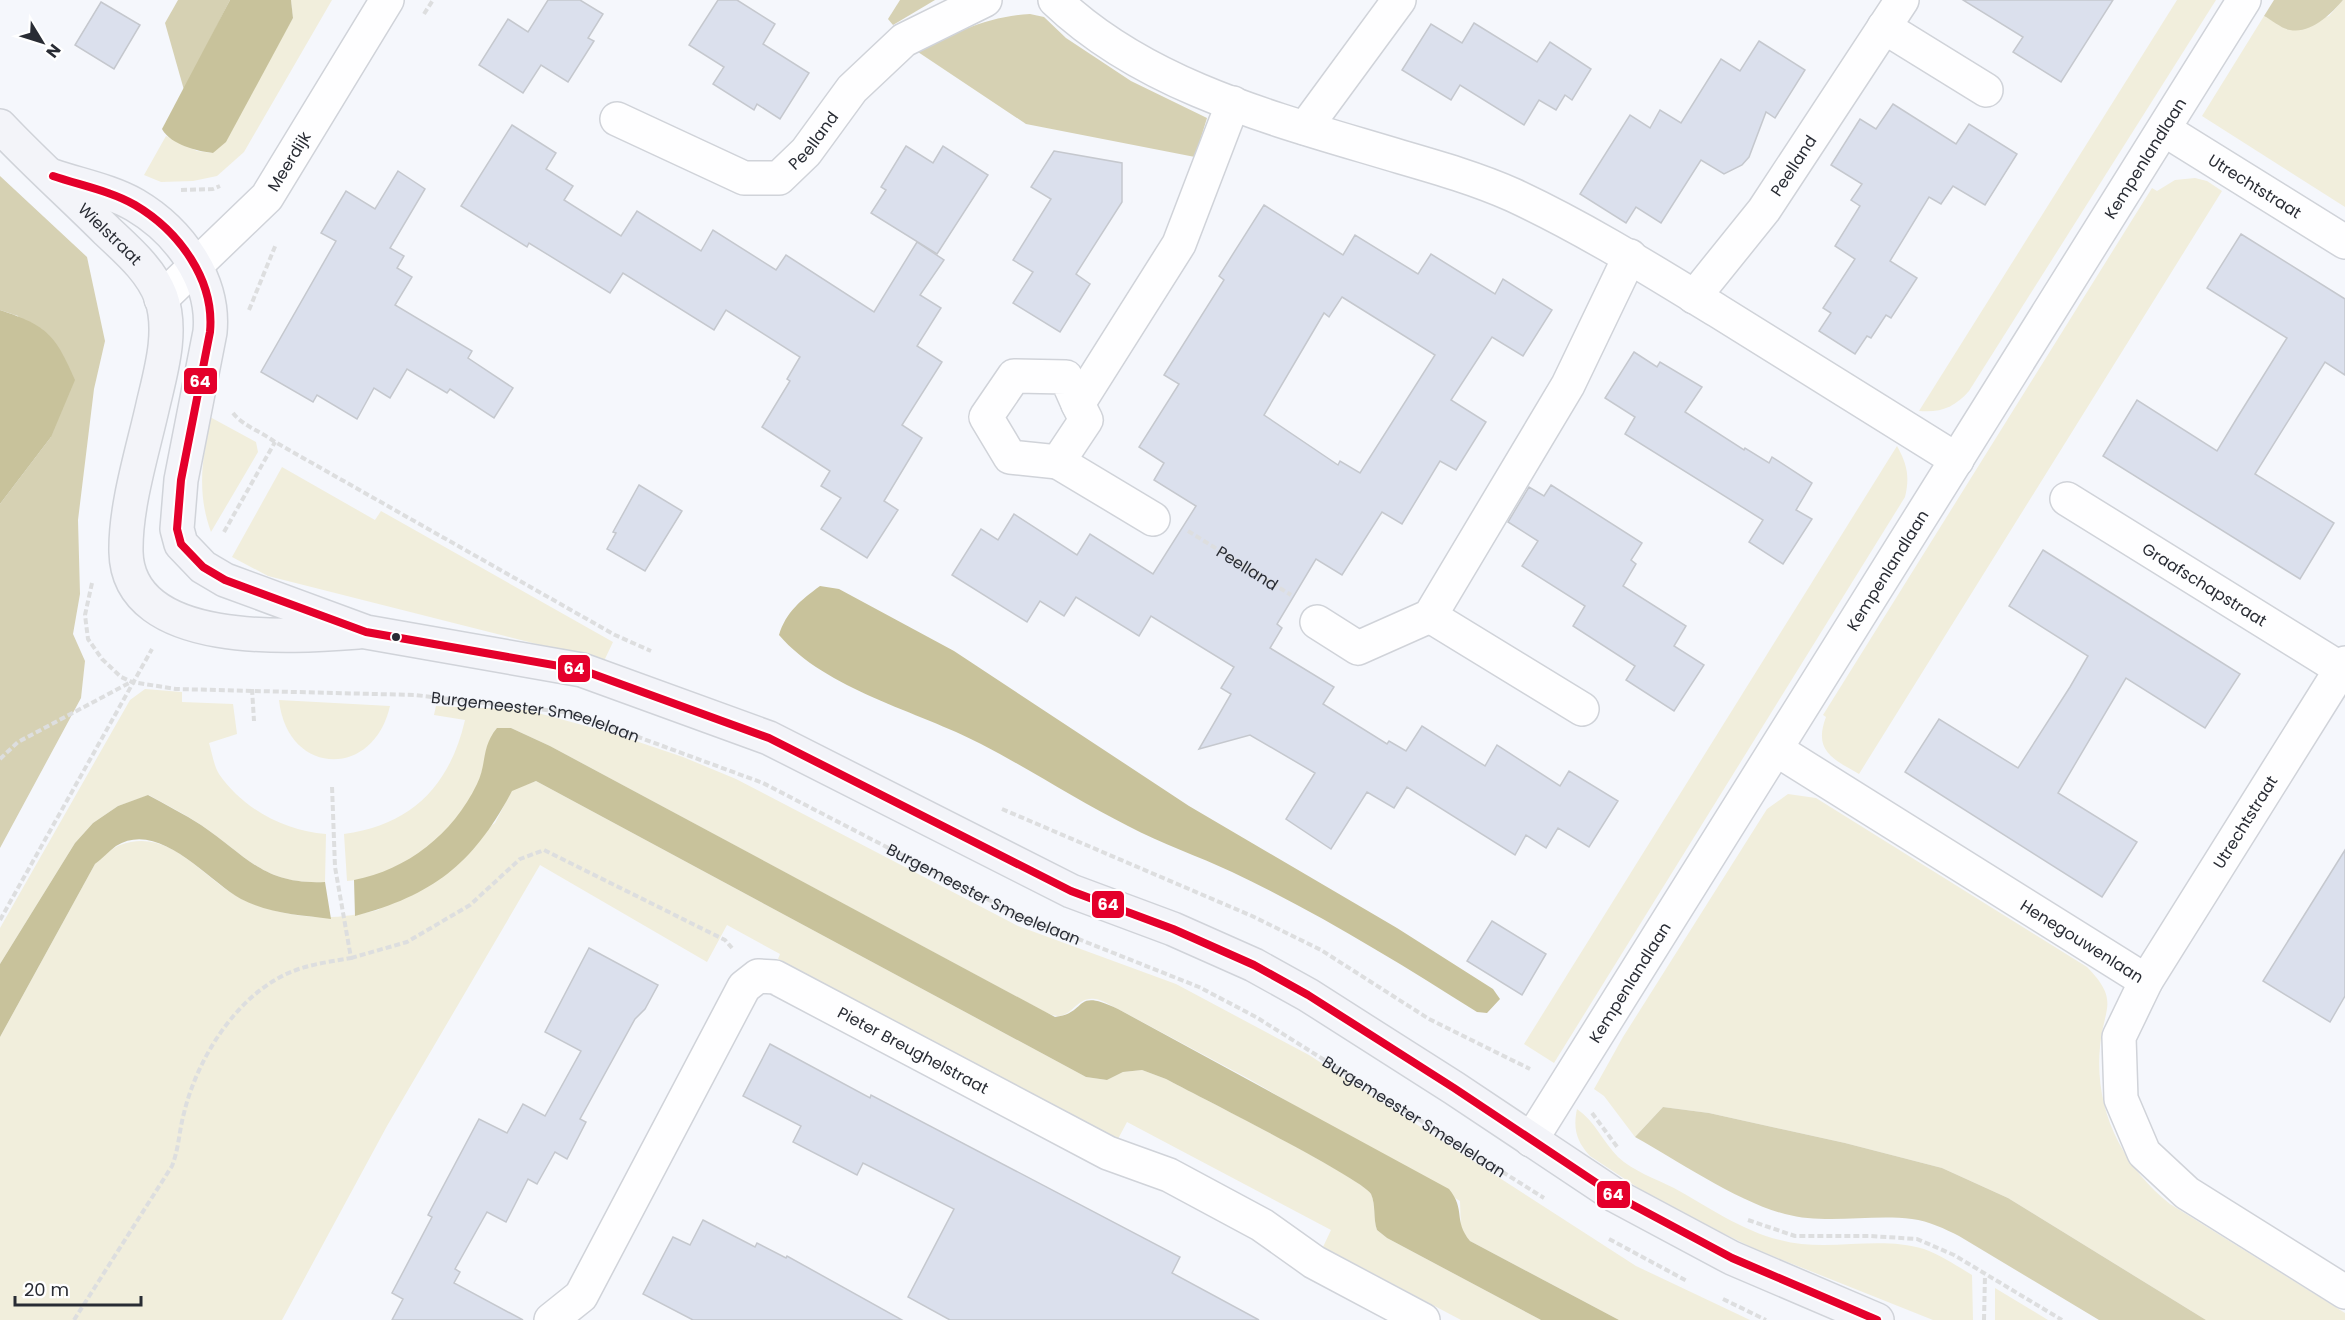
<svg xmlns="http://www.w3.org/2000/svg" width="2345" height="1320" viewBox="0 0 2345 1320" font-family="Poppins,sans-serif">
<rect width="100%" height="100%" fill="#f5f7fc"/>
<!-- green -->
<g fill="#f1eedc">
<path d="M 291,0 L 332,0 L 244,152 L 217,176 L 193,181 L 161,182 L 144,175 L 166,136 L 197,151 L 213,153 L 293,18 Z"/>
<path d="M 2177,0 L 2216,0 L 1969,391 C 1955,407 1941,413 1919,411 Z"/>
<path d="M 2343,0 L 2345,0 L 2345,207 L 2202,116 L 2264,16 L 2289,30 L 2329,16 Z"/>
<path d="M 2195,178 L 2207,181 L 2222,191 L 1859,774 C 1833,759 1813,751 1826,717 L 1823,715 L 2152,188 L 2157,191 L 2175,180 Z"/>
<path d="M 210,417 L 256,442 L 258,452 L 211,532 C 196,491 203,458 210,417 Z"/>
<path d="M 1897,446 C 1907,464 1910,477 1905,497 L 1554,1063 L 1524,1044 Z"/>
<path d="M 282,467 L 375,520 L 381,511 L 613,642 L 604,661 L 268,576 L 232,557 Z"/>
<path d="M 145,689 L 182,692 L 182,702 L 233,704 L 237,734 L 209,743 C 212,753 214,766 219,774 C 243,809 285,831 326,834 L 325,882 C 263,885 247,856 201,825 C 185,814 166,805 149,795 L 118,806 L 93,823 L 75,843 L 0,964 L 0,928 L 130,700 Z"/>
<path d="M 279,700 L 390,706 C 373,780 287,776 279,700 Z"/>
<path d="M 436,706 L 527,710 L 612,733 L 683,757 L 736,779 L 1018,926 L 1176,984 L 1309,1055 L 1636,1266 L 1750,1320 L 1619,1320 L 1470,1241 L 1461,1230 L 1460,1201 L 1249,1079 L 1118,1009 C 1111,1006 1103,1000 1095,999 C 1073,996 1072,1025 1047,1013 L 550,746 L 511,728 C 492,759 476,794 454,822 C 430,853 386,878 347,881 L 344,834 C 412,825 450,785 465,720 L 434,715 Z"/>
<path d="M 536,781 L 1086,1077 L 1107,1080 L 1123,1072 L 1142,1070 L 1166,1079 C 1194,1094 1363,1178 1371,1194 C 1376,1205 1373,1219 1377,1230 L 1387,1238 L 1541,1320 L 1461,1320 L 1323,1247 L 1331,1230 L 1127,1122 L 1118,1139 L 778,959 L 780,954 L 727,925 L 707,962 L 540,865 L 387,1126 L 282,1320 L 0,1320 L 0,1037 L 95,864 C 102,858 111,848 120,845 C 172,826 202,880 244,900 C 287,919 333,922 378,910 L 495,823 L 512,790 Z"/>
<path d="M 1788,794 L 1816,798 L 2087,967 C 2120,1001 2104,1006 2100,1047 C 2094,1109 2122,1166 2170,1204 L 2345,1313 L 2345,1320 L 2206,1320 L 2008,1198 L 1942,1168 L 1845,1143 L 1709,1113 L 1663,1107 L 1635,1137 L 1604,1096 L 1594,1089 L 1623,1037 L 1767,809 Z"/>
<path d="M 1577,1109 C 1595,1121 1603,1142 1618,1157 C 1633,1171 1656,1179 1674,1188 C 1707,1206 1742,1231 1780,1240 C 1827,1253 1877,1235 1924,1249 C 1941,1255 1957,1266 1972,1275 L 1973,1320 L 1933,1320 L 1755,1249 L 1658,1201 L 1590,1156 C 1576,1141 1573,1128 1577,1109 Z"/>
<path d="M 1995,1288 L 2048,1320 L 1995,1320 Z"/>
</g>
<!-- forest -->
<g fill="#d6d1b3">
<path d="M 178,0 L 230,0 L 184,90 L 165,23 Z"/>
<path d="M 900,0 L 935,0 L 893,25 L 888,19 Z"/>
<path d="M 2274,0 L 2343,0 C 2331,14 2311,34 2290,30 C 2282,29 2272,20 2264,16 Z"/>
<path d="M 1030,14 L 1044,17 L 1066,38 L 1131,81 L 1207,118 L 1195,157 L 1026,124 L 918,52 C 954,33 988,16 1030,14 Z"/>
<path d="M 0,176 L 87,257 L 105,341 L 94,389 L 78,520 L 80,594 L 73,634 L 85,661 L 81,698 L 0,848 L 0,504 L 51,437 L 18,316 L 0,310 Z"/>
<path d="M 1663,1107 L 1709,1113 L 1845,1143 L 1942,1168 L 2008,1198 L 2206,1320 L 2099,1320 L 1959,1236 C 1945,1229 1929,1221 1912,1219 C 1870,1214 1826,1225 1785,1214 C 1740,1203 1676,1160 1635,1137 Z"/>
</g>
<!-- water -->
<g fill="#c8c29b">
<path d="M 230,0 L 291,0 L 293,18 L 226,142 L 213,153 C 197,151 171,145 162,129 Z"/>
<path d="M 0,310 C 48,326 55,335 75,380 L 51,437 L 0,504 Z"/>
<path d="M 820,586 L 839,589 L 954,651 L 1189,806 L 1397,928 L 1493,989 L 1500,999 L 1487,1013 L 1477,1012 C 1398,962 1317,912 1232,872 C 1198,856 1162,844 1128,826 C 1078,801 1031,770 981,744 C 918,711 826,690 779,635 C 786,612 801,600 820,586 Z"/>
<path d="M 497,728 L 511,728 L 550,746 L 1055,1017 C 1089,1013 1072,987 1118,1009 L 1449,1189 C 1466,1210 1453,1220 1470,1241 L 1619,1320 L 1541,1320 L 1387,1238 L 1377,1230 C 1373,1219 1376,1205 1371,1194 C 1363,1179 1194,1094 1166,1079 L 1142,1070 L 1123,1072 L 1107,1080 L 1086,1077 L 536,781 L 512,791 C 474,863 434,895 355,916 L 354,880 C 407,870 453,834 477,784 C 487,764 481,747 497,728 Z"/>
<path d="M 148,795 C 166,805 184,814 201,825 C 247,856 263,885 325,882 L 331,919 C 300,915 270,914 241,899 C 207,880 159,819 116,846 C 109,851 102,859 95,864 L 0,1037 L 0,964 L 75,843 L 93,823 L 118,806 Z"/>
</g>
<!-- building -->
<g fill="#dbe0ed" stroke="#c5c8ce" stroke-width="1.5" fill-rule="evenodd">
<path d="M 548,0 L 580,0 L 603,14 L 588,38 L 594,41 L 568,82 L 541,65 L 523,93 L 479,65 L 508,19 L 528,32 Z"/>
<path d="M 718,0 L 737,0 L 775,24 L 763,44 L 809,73 L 780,119 L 757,104 L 754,110 L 713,84 L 724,67 L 689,45 Z"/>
<path d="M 1963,0 L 2113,0 L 2061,82 L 2013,52 L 2023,37 Z"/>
<path d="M 101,2 L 140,25 L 114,69 L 75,45 Z"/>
<path d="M 1474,23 L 1537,62 L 1550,42 L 1591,69 L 1572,100 L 1565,95 L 1556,110 L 1539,100 L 1524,125 L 1460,85 L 1451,100 L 1402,70 L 1431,24 L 1462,43 Z"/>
<path d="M 1759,41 L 1805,70 L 1775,118 L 1766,112 L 1749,157 L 1742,165 L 1724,174 L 1701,160 L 1661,223 L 1636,207 L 1626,223 L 1580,194 L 1630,115 L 1650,128 L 1660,110 L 1681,123 L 1721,59 L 1740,71 Z"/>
<path d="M 1893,104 L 1956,144 L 1969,124 L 2017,154 L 1985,205 L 1953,186 L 1941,204 L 1929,197 L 1890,261 L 1917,278 L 1891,318 L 1886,315 L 1871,338 L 1867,336 L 1855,354 L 1819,331 L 1831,313 L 1823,308 L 1855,259 L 1835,246 L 1860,206 L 1851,200 L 1862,184 L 1831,165 L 1860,119 L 1876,129 Z"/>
<path d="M 512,125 L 556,153 L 546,169 L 573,186 L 564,200 L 621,236 L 637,211 L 701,251 L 713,230 L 776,270 L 786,255 L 874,312 L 917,242 L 944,260 L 920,295 L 941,308 L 917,346 L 942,362 L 902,425 L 922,438 L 884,501 L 898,510 L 867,558 L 821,529 L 841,498 L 821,486 L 830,471 L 762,427 L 790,381 L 787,379 L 800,357 L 726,310 L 714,330 L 623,273 L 610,293 L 529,243 L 527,247 L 461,206 Z"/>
<path d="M 906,146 L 933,163 L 943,146 L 988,175 L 937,254 L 871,213 L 886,190 L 881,187 Z"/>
<path d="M 1054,151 L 1122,163 L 1122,202 L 1076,274 L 1090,284 L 1060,332 L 1013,303 L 1033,272 L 1013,260 L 1051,199 L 1031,187 Z"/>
<path d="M 398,171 L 425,189 L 390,248 L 404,256 L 397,268 L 412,277 L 395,305 L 472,351 L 468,358 L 513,388 L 494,418 L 450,389 L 447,393 L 407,369 L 390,398 L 374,388 L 357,419 L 317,395 L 313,402 L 261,372 L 336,241 L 321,233 L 346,191 L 375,209 Z"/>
<path d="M 1264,205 L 1343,255 L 1355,235 L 1418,274 L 1431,254 L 1495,294 L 1503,279 L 1552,310 L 1523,356 L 1492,337 L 1451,400 L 1486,422 L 1456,470 L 1440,461 L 1402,524 L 1382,512 L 1342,575 L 1316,559 L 1277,624 L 1282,628 L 1270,648 L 1334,687 L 1323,704 L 1387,744 L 1389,741 L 1406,751 L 1422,726 L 1485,766 L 1497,745 L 1560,786 L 1569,771 L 1618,801 L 1589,847 L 1558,828 L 1546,848 L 1526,835 L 1515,855 L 1407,787 L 1394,808 L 1367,792 L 1331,849 L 1286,819 L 1315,773 L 1250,735 L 1199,749 L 1231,694 L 1221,688 L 1234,667 L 1151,616 L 1139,636 L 1076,597 L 1064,616 L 1040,601 L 1027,622 L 952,575 L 981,529 L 998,540 L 1014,514 L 1077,555 L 1090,534 L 1153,574 L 1196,506 L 1154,480 L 1164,463 L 1139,447 L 1179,384 L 1164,375 L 1224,280 L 1219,276 ZM 1342,297 L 1435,355 L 1360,473 L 1340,461 L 1338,465 L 1264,415 L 1324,313 L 1329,317 Z"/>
<path d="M 2241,234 L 2345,299 L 2345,375 L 2325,362 L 2255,474 L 2334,523 L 2300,579 L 2103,456 L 2137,400 L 2217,451 L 2237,418 L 2287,338 L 2207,288 Z"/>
<path d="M 1634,352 L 1657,367 L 1660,362 L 1702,387 L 1685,412 L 1744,450 L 1745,448 L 1769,463 L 1772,457 L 1812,483 L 1796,510 L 1812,519 L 1783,564 L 1749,542 L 1763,520 L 1625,434 L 1635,417 L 1605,398 Z"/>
<path d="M 639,485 L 682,511 L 645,571 L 607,549 L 616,533 L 613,532 Z"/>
<path d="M 1551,485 L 1642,543 L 1631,560 L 1636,564 L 1623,586 L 1686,626 L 1674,646 L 1704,665 L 1674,711 L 1626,680 L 1635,666 L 1573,626 L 1585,606 L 1522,566 L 1538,541 L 1508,522 L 1529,487 L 1544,496 Z"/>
<path d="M 2043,550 L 2240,674 L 2205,728 L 2126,678 L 2058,793 L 2137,842 L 2102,897 L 1905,772 L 1939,719 L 2018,768 L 2070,687 L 2088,656 L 2009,606 Z"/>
<path d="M 2345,850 L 2345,996 L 2330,1022 L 2263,981 Z"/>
<path d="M 1492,921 L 1546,954 L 1522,995 L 1467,961 Z"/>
<path d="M 589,948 L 658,985 L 645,1009 L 635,1019 L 580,1119 L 586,1122 L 567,1159 L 555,1152 L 537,1184 L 528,1179 L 506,1222 L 487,1212 L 455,1269 L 460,1272 L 454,1283 L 523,1320 L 392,1320 L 403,1299 L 392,1293 L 432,1217 L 428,1215 L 479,1119 L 507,1133 L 523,1104 L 545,1116 L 581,1051 L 545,1032 Z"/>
<path d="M 770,1044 L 870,1098 L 871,1095 L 1180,1257 L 1172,1273 L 1259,1320 L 950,1320 L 908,1297 L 954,1209 L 863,1163 L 857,1175 L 793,1142 L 801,1126 L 743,1096 Z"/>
<path d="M 703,1220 L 755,1247 L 757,1243 L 786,1258 L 787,1256 L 902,1320 L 693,1320 L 643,1294 L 673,1237 L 690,1245 Z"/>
</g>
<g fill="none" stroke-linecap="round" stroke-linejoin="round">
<defs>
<g id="street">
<path d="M 1055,0 C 1148,89 1282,121 1401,157 C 1439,168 1477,179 1513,195 C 1584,228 1651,270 1718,311 C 1798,361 1877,410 1957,460"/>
<path d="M 1884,27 L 1986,90"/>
<path id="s3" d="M 617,119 L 744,178 L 779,178 L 806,152 L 852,89 L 904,40 L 985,0"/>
<path d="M 1305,128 L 1399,0"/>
<path id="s4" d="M 2165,130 L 2345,242"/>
<path id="s5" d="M 1694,297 L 1764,210 L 1902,0"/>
<path id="s6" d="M 161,299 L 267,197 L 387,0"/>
<path d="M 1058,462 L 1010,457 L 986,417 L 1014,376 L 1066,377 L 1078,404"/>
<path id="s7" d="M 2067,499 L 2341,669"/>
<path d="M 1153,519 L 1058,462 L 1086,420 L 1078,404 L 1179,244 L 1233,103"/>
<path d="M 1430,616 L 1582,709"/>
<path d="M 1317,622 L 1358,648 L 1430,616 L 1568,385 L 1630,256"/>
<path d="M 2345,663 L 2146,981 L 2119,1037 L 2121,1099 L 2144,1153 L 2187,1193 L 2345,1292"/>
<path id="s8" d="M 1777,750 L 2146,981"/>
<path id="s9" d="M 1531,1140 L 2244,0"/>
<path id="s10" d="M 551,1320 L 581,1296 L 744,987 L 758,976 L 775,977 L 1108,1153 L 1169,1175 L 1262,1225 L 1314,1262 L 1423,1320"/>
</g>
<g id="secondary">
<path id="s11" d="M 0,126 C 34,162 72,196 107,231 C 127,250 151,270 161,297 C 173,331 161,371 153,405 C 143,450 125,506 126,552 C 128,649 293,637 358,632"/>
<path d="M 53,176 C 79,185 111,191 135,205 C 179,231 215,280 210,332 L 181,480 L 177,529 L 181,544 L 203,567 L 225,580 L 366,632 L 582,670 L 769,738 L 1071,891 L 1173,929 L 1254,965 L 1308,995 L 1454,1088 L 1616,1196 L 1732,1258 L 1877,1320"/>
</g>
</defs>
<!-- street casing -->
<use href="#street" stroke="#d0d3d9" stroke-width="36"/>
<!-- secondary casing -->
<use href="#secondary" stroke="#d0d3d9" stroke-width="36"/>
<!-- path -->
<g stroke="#dddedf" stroke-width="4" stroke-dasharray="6 3" stroke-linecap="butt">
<path d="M 424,14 L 433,0"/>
<path d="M 181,190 L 213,189 L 220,186"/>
<path d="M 249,310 L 276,244"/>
<path d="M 233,413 C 243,426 262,432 275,442 L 615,635 L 651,651"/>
<path id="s1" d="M 1188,531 L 1291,595"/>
<path d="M 224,532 L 275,442"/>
<path id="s2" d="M 92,583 L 85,615 L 88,639 L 102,659 L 121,677 L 132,682 L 176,689 L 415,695 L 573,713 L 763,783 L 1018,915 L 1199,987 L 1256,1017 L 1544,1198"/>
<path d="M 252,689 L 254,721"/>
<path d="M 0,759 L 18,742 L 131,682"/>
<path d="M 1002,809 L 1252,916 L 1321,950 L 1429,1019 L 1530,1069"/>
<path d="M 0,920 L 152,649"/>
<path d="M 351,958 L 407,942 L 470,905 L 520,859 L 544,850 L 725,940 L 732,948"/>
<path d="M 1592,1113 L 1618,1148"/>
<path d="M 1748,1220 L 1795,1236 L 1870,1236 L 1917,1239 L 1954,1255 L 2062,1320"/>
<path d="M 1609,1239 L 1687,1281"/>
<path d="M 1723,1299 L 1766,1320"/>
<path d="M 74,1320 L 172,1166 C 179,1148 179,1131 184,1113 C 198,1055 242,986 302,968 C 318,963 335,961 351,958 L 335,867 L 332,786"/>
<path d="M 1984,1320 L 1985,1275"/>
</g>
<!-- street -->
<use href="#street" stroke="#fefeff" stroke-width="33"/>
<!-- secondary -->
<use href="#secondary" stroke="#f3f4f9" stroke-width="33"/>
<defs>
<path id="bus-1" d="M 53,176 C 79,185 111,191 135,205 C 179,231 215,280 210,332 L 181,480 L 177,529 L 181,544 L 203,567 L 225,580 L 366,632 L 582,670 L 769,738 L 1071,891 L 1173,929 L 1254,965 L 1308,995 L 1454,1088 L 1616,1196 L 1732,1258 L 1877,1320"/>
</defs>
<!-- bus-1 casing -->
<use href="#bus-1" stroke="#fff" stroke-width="12"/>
<!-- bus-1 -->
<use href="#bus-1" stroke="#e4002b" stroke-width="8"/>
</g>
<!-- markers -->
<circle fill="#292c34" stroke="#fff" stroke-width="2" cx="396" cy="637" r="5"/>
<g text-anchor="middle" stroke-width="5" stroke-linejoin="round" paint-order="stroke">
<!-- street labels -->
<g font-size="16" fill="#292c34" stroke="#fff">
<text dy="6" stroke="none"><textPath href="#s3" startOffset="226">Peelland</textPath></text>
<text dy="6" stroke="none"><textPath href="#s9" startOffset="1158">Kempenlandlaan</textPath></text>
<text dy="6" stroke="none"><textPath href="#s6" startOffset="189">Meerdijk</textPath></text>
<text dy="6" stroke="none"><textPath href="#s5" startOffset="165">Peelland</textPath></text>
<text dy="6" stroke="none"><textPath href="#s4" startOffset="106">Utrechtstraat</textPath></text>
<text dy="6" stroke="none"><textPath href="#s11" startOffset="154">Wielstraat</textPath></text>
<text dy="6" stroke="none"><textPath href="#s1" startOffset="70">Peelland</textPath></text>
<text dy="6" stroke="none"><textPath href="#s9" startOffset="672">Kempenlandlaan</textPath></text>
<text dy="6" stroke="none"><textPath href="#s7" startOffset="162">Graafschapstraat</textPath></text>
<text dy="6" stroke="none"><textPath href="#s2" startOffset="526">Burgemeester Smeelelaan</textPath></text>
<text transform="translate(2245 822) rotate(-58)" y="6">Utrechtstraat</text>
<text dy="6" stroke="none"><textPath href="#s2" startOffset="1012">Burgemeester Smeelelaan</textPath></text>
<text dy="6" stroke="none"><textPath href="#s8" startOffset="360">Henegouwenlaan</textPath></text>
<text dy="6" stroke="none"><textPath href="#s9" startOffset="186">Kempenlandlaan</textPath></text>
<text dy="6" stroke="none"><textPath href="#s10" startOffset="579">Pieter Breughelstraat</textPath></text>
<text dy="6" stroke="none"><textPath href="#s2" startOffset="1498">Burgemeester Smeelelaan</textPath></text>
</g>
</g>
<g stroke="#fff" stroke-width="2">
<rect x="183" y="367" width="35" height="28" rx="6" fill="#e4002b"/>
<rect x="557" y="654" width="34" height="29" rx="6" fill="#e4002b"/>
<rect x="1091" y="890" width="34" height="29" rx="6" fill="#e4002b"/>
<rect x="1596" y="1180" width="35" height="29" rx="6" fill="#e4002b"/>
</g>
<g font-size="16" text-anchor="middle" font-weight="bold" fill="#fff">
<text x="200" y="387">64</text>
<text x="574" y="674">64</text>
<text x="1108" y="910">64</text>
<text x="1613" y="1200">64</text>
</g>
<!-- north arrow -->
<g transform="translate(42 42) rotate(128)" stroke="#ffffff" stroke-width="4.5" paint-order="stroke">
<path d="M0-4.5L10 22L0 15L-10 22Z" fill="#292c34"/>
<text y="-9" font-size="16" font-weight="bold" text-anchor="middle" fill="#292c34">N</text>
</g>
<!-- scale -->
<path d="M15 1296v9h126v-9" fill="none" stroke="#292c34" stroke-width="3"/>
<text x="24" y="1296" font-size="18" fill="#292c34" stroke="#ffffff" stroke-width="4.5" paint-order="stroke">20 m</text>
</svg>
